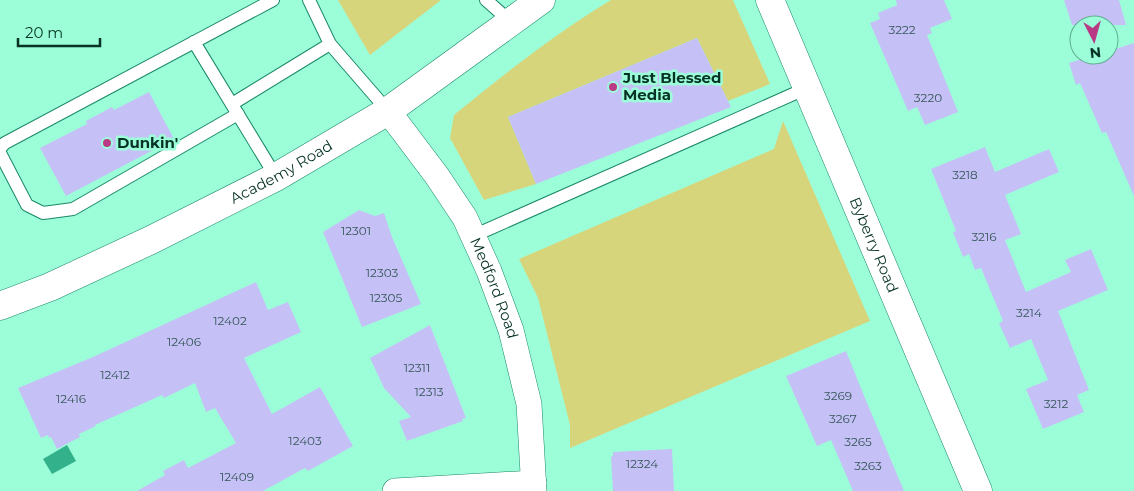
<svg xmlns="http://www.w3.org/2000/svg" width="1134" height="491" viewBox="0 0 1134 491" font-family="Montserrat,sans-serif">
<rect width="100%" height="100%" fill="#9cfed9"/>
<!-- green -->
<g fill="#d7d57c">
<path d="M 338,0 L 441,0 L 370,55 Z"/>
<path d="M 611,0 L 733,0 L 770,84 L 728,101 L 697,38 L 508,117 L 536,184 L 484,200 L 450,138 L 454,115 C 504,74 555,34 611,0 Z"/>
<path d="M 783,121 L 870,321 L 570,448 L 570,425 L 538,298 L 519,259 L 774,149 Z"/>
</g>
<!-- water -->
<path fill="#32b18a" d="M 67,445 L 76,461 L 52,474 L 43,459 Z"/>
<!-- building -->
<g fill="#c5c1f6">
<path d="M 896,0 L 944,0 L 952,19 L 930,28 L 932,33 L 927,35 L 958,112 L 925,125 L 917,107 L 908,111 L 870,23 L 880,19 L 878,13 L 897,5 Z"/>
<path d="M 1064,0 L 1119,0 L 1126,25 L 1072,25 Z"/>
<path d="M 697,38 L 731,107 L 536,184 L 508,117 Z"/>
<path d="M 1134,43 L 1134,196 L 1106,132 L 1102,133 L 1080,83 L 1076,85 L 1069,63 L 1095,55 L 1109,55 L 1109,51 Z"/>
<path d="M 149,92 L 174,139 L 66,196 L 40,148 L 87,124 L 86,121 L 112,107 L 114,110 Z"/>
<path d="M 985,147 L 995,172 L 1049,149 L 1059,172 L 1005,195 L 1021,234 L 1005,240 L 1026,292 L 1071,272 L 1065,260 L 1091,249 L 1108,290 L 1058,311 L 1089,390 L 1077,395 L 1084,412 L 1043,429 L 1026,389 L 1048,380 L 1031,339 L 1010,348 L 999,323 L 1003,321 L 981,268 L 975,270 L 969,254 L 963,257 L 953,232 L 956,231 L 931,169 Z"/>
<path d="M 359,210 L 375,216 L 384,213 L 392,237 L 421,304 L 362,327 L 323,232 Z"/>
<path d="M 256,282 L 268,310 L 288,302 L 301,332 L 244,358 L 272,414 L 320,387 L 353,446 L 308,471 L 305,468 L 263,491 L 137,491 L 165,475 L 163,471 L 184,460 L 188,468 L 236,443 L 215,408 L 206,412 L 195,383 L 164,398 L 162,395 L 95,425 L 96,426 L 79,434 L 80,437 L 57,449 L 51,437 L 49,438 L 48,435 L 41,438 L 18,388 L 93,357 Z"/>
<path d="M 430,325 L 466,418 L 462,419 L 463,421 L 407,441 L 399,421 L 411,417 L 384,388 L 370,358 Z"/>
<path d="M 846,351 L 865,398 L 904,491 L 853,491 L 831,440 L 817,446 L 786,376 Z"/>
<path d="M 672,449 L 674,491 L 613,491 L 611,457 L 613,456 L 613,452 Z"/>
</g>
<g fill="none" stroke-linecap="round" stroke-linejoin="round">
<defs>
<g id="lane">
<path d="M 309,0 L 330,44 L 388,111"/>
<path d="M 486,0 L 511,22"/>
<path d="M 194,42 L 276,177"/>
<path d="M 232,104 L 330,44"/>
<path d="M 0,148 L 5,143 L 273,0"/>
<path d="M 0,153 L 27,205 L 43,213 L 73,209 L 238,114"/>
<path d="M 473,236 L 807,88"/>
</g>
<g id="street">
<path id="s1" d="M 388,111 L 437,176 L 465,218 L 489,271 L 511,330 L 529,404 L 534,491"/>
<path d="M 395,491 L 534,483"/>
</g>
<g id="secondary">
<path id="s2" d="M 770,0 L 978,491"/>
<path id="s3" d="M 0,306 L 50,287 L 151,240 L 276,177 L 388,111 L 541,0"/>
</g>
</defs>
<!-- lane casing -->
<use href="#lane" stroke="#198868" stroke-width="14"/>
<!-- street casing -->
<use href="#street" stroke="#198868" stroke-width="26"/>
<!-- secondary casing -->
<use href="#secondary" stroke="#198868" stroke-width="29"/>
<!-- lane -->
<use href="#lane" stroke="#fff" stroke-width="12"/>
<!-- street -->
<use href="#street" stroke="#fff" stroke-width="25"/>
<!-- secondary -->
<use href="#secondary" stroke="#fff" stroke-width="28"/>
</g>
<!-- markers -->
<g fill="#b93985" stroke="#9cfed9" stroke-width="2">
<circle cx="613" cy="87" r="5"/>
<circle cx="107" cy="143" r="5"/>
</g>
<g text-anchor="middle" stroke-width="5" stroke-linejoin="round" paint-order="stroke">
<!-- number labels -->
<g font-size="12" fill="#365659">
<text x="902" y="34">3222</text>
<text x="928" y="102">3220</text>
<text x="965" y="179">3218</text>
<text x="356" y="235">12301</text>
<text x="984" y="241">3216</text>
<text x="382" y="277">12303</text>
<text x="386" y="302">12305</text>
<text x="1029" y="317">3214</text>
<text x="230" y="325">12402</text>
<text x="184" y="346">12406</text>
<text x="417" y="372">12311</text>
<text x="115" y="379">12412</text>
<text x="429" y="396">12313</text>
<text x="838" y="400">3269</text>
<text x="71" y="403">12416</text>
<text x="1056" y="408">3212</text>
<text x="843" y="423">3267</text>
<text x="305" y="445">12403</text>
<text x="858" y="446">3265</text>
<text x="642" y="468">12324</text>
<text x="868" y="470">3263</text>
<text x="237" y="481">12409</text>
</g>
<!-- poi labels -->
<g font-size="15" font-weight="bold" fill="#063325" stroke="#9cfed9" text-anchor="start">
<text x="623" y="83">Just Blessed<tspan x="623" dy="17">Media</tspan></text>
<text x="117" y="148">Dunkin'</text>
</g>
<!-- street labels -->
<g font-size="15" fill="#063325" stroke="#9cfed9">
<text dy="5" stroke="none"><textPath href="#s3" startOffset="312">Academy Road</textPath></text>
<text dy="5" stroke="none"><textPath href="#s2" startOffset="266">Byberry Road</textPath></text>
<text dy="5" stroke="none"><textPath href="#s1" startOffset="208">Medford Road</textPath></text>
</g>
</g>
<!-- north arrow -->
<g transform="translate(1094 40) rotate(174)"><circle r="24" fill="#9cfed9" stroke="#60ad91"/>
<path d="M0-4L9 19L0 12L-9 19Z" fill="#b93985"/>
<text y="-8" font-size="14" font-weight="bold" text-anchor="middle" fill="#063325">N</text>
</g>
<!-- scale -->
<path d="M18 38v8h82v-8" fill="none" stroke="#063325" stroke-width="2.5"/>
<text x="25" y="38" font-size="15" fill="#063325" stroke="#9cfed9" stroke-width="4" paint-order="stroke">20 m</text>
</svg>
